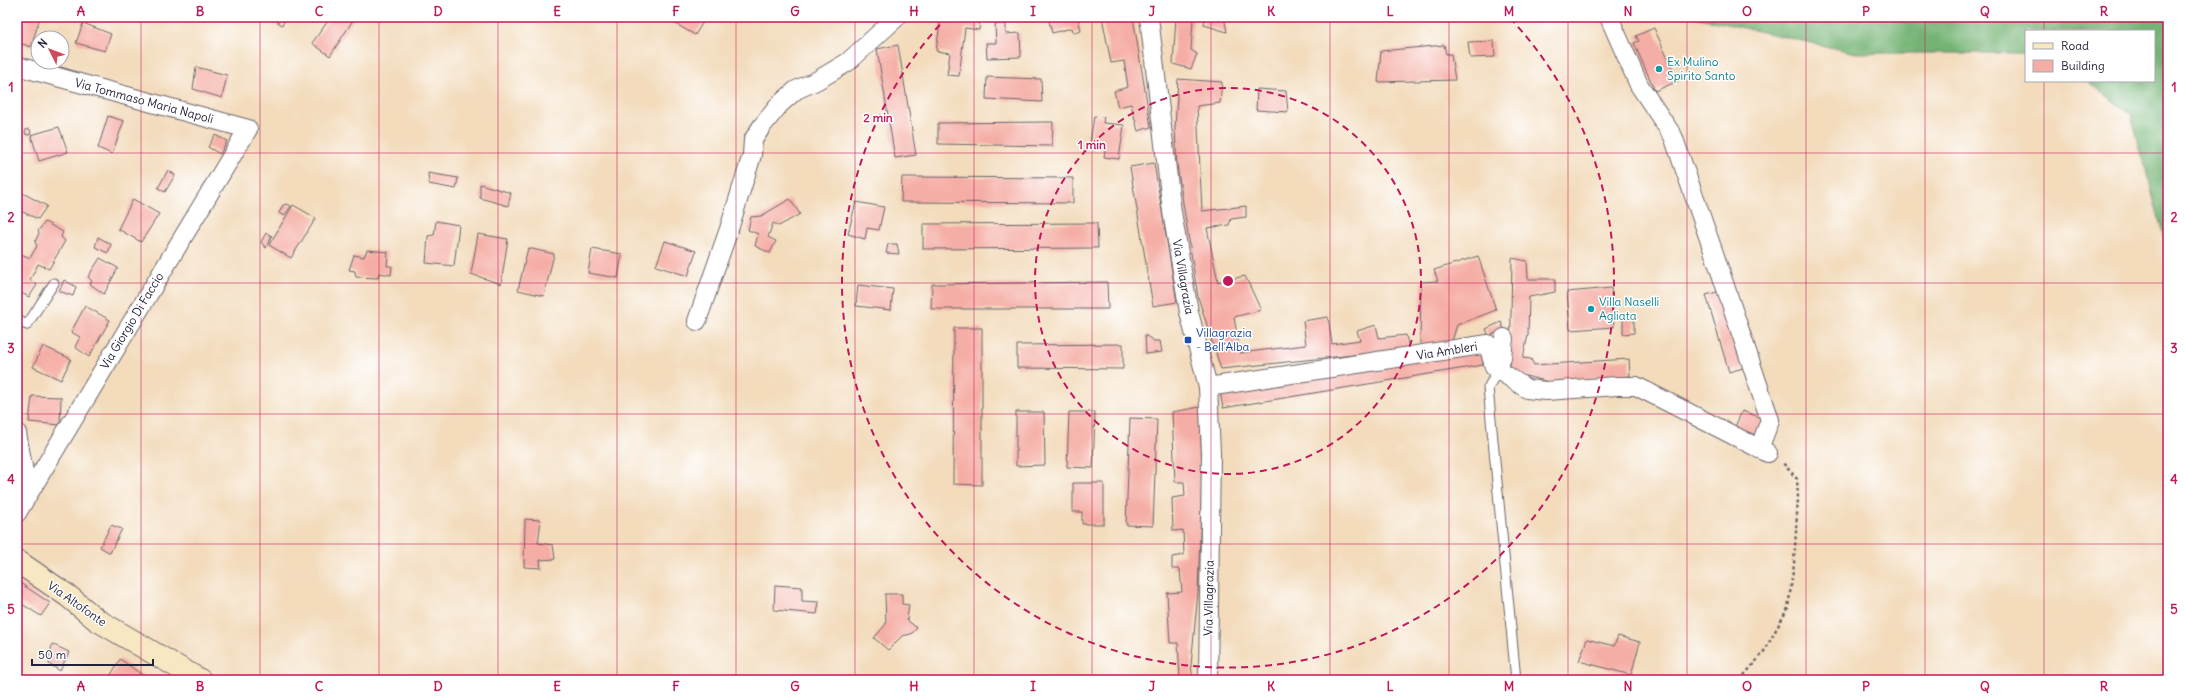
<svg xmlns="http://www.w3.org/2000/svg" width="2185" height="697" viewBox="0 0 2185 697" font-family="Delius,sans-serif">
<rect width="100%" height="100%" fill="#fff"/>
<filter id="ink" filterUnits="userSpaceOnUse"><feTurbulence type="fractalNoise" baseFrequency=".025" numOctaves="2"/><feDisplacementMap in="SourceGraphic" scale="8" xChannelSelector="R" yChannelSelector="G"/><feConvolveMatrix kernelMatrix="1 2 1 2 8 2 1 2 1" color-interpolation-filters="sRGB"/></filter>
<filter id="wash" filterUnits="userSpaceOnUse"><feTurbulence type="fractalNoise" baseFrequency=".012" numOctaves="4" result="noise"/><feDisplacementMap in="SourceGraphic" scale="16" xChannelSelector="R" yChannelSelector="G"/><feGaussianBlur stdDeviation="0.9" result="paint"/><feColorMatrix in="noise" values="0 0 0 0 0 0 0 0 0 0 0 0 0 0 0 0 0 1.4 0 .05"/><feComposite in="paint" operator="in"/></filter>
<g filter="url(#wash)">
<rect width="100%" height="100%" fill="#f3dbbc"/>
<!-- forest -->
<path fill="#75b374" stroke="#4c6a58" d="M 1695,17 L 2168,17 L 2168,253 L 2131,114 L 2087,81 L 2154,81 L 2154,31 L 2026,31 L 2026,53 L 1856,53 Z"/>
<g id="blocks">
<!-- building -->
<g fill="#f5aea5">
<path d="M 17,17 L 40,17 L 31,47 L 17,42 Z"/>
<path d="M 270,17 L 287,17 L 282,25 Z"/>
<path d="M 331,17 L 355,17 L 330,56 L 312,43 Z"/>
<path d="M 671,17 L 706,17 L 695,35 L 669,20 Z"/>
<path d="M 941,17 L 980,17 L 979,30 L 965,28 L 959,76 L 947,75 L 950,53 L 936,51 Z"/>
<path d="M 1048,17 L 1078,17 L 1081,31 L 1074,33 L 1072,28 L 1052,33 Z"/>
<path d="M 1102,17 L 1133,17 L 1151,127 L 1138,131 L 1131,104 L 1118,107 L 1114,91 L 1128,87 L 1124,61 L 1111,63 Z"/>
<path d="M 1176,17 L 1202,17 L 1193,19 L 1191,50 L 1197,54 L 1191,69 L 1173,64 Z"/>
<path d="M 1205,17 L 1224,17 L 1227,32 L 1204,25 Z"/>
<path d="M 83,23 L 111,34 L 105,51 L 76,43 Z"/>
<path d="M 995,24 L 1006,24 L 1006,34 L 1020,33 L 1021,57 L 987,58 L 986,43 L 996,43 Z"/>
<path d="M 1654,28 L 1678,81 L 1655,91 L 1634,43 L 1639,41 L 1636,36 Z"/>
<path d="M 1494,41 L 1495,57 L 1470,58 L 1468,42 Z"/>
<path d="M 898,45 L 916,155 L 895,158 L 877,49 Z"/>
<path d="M 1444,45 L 1446,54 L 1451,54 L 1455,80 L 1378,82 L 1381,51 Z"/>
<path d="M 58,66 L 77,72 L 75,79 L 56,73 Z"/>
<path d="M 196,67 L 227,75 L 222,98 L 193,89 Z"/>
<path d="M 987,77 L 1041,79 L 1042,102 L 986,99 Z"/>
<path d="M 1178,79 L 1222,82 L 1220,103 L 1197,106 L 1202,211 L 1246,206 L 1246,217 L 1231,219 L 1229,225 L 1207,228 L 1218,282 L 1245,276 L 1261,310 L 1234,317 L 1240,353 L 1306,345 L 1303,321 L 1328,317 L 1332,344 L 1360,340 L 1357,331 L 1376,325 L 1379,338 L 1406,335 L 1409,349 L 1221,369 L 1198,297 L 1177,165 L 1175,129 Z"/>
<path d="M 1257,89 L 1286,91 L 1288,112 L 1256,110 Z"/>
<path d="M 108,116 L 124,121 L 112,154 L 98,148 Z"/>
<path d="M 1094,116 L 1104,117 L 1103,123 L 1124,125 L 1119,159 L 1104,157 L 1106,145 L 1090,143 Z"/>
<path d="M 1053,122 L 1052,146 L 938,144 L 938,123 Z"/>
<path d="M 59,127 L 68,152 L 39,161 L 31,135 Z"/>
<circle cx="28" cy="132" r="3"/>
<path d="M 17,130 L 21,133 L 24,142 L 17,155 Z"/>
<path d="M 215,135 L 227,141 L 220,154 L 208,147 Z"/>
<path d="M 1154,163 L 1177,302 L 1153,306 L 1130,167 Z"/>
<path d="M 168,170 L 175,175 L 165,192 L 158,188 Z"/>
<path d="M 428,173 L 458,178 L 456,189 L 429,184 Z"/>
<path d="M 902,177 L 1073,178 L 1073,203 L 901,202 Z"/>
<path d="M 480,184 L 511,193 L 508,206 L 480,198 Z"/>
<path d="M 17,190 L 47,206 L 38,219 L 18,210 L 17,211 Z"/>
<path d="M 133,199 L 159,214 L 141,242 L 118,229 Z"/>
<path d="M 790,199 L 800,214 L 779,226 L 773,223 L 768,237 L 776,241 L 770,253 L 755,246 L 758,234 L 748,230 L 751,217 L 761,216 Z"/>
<path d="M 856,202 L 884,207 L 879,230 L 867,228 L 865,239 L 848,234 Z"/>
<path d="M 287,204 L 291,206 L 284,216 L 279,213 L 283,205 Z"/>
<path d="M 293,205 L 316,218 L 291,258 L 269,245 Z"/>
<path d="M 436,221 L 459,225 L 454,266 L 426,263 L 428,236 L 434,235 Z"/>
<path d="M 45,222 L 63,232 L 61,237 L 65,241 L 49,269 L 38,264 L 30,280 L 37,285 L 29,297 L 19,292 L 20,288 L 17,286 L 17,257 L 19,253 L 30,258 L 37,246 L 35,242 L 39,233 L 38,231 Z"/>
<path d="M 1097,223 L 1098,248 L 923,249 L 923,224 Z"/>
<path d="M 266,233 L 272,236 L 266,248 L 261,242 Z"/>
<path d="M 478,234 L 508,239 L 501,284 L 471,274 Z"/>
<path d="M 98,237 L 111,244 L 108,253 L 95,247 Z"/>
<path d="M 665,241 L 696,251 L 688,276 L 656,266 Z"/>
<path d="M 888,244 L 897,244 L 899,254 L 886,253 Z"/>
<path d="M 528,248 L 554,254 L 544,296 L 518,290 Z"/>
<path d="M 592,249 L 622,254 L 618,278 L 588,273 Z"/>
<path d="M 367,250 L 388,252 L 387,266 L 392,266 L 391,275 L 379,273 L 378,278 L 356,277 L 355,271 L 349,270 L 354,255 L 364,257 Z"/>
<path d="M 1478,256 L 1496,310 L 1457,325 L 1452,341 L 1420,345 L 1421,282 L 1438,281 L 1434,270 Z"/>
<path d="M 100,258 L 118,268 L 104,294 L 90,284 L 92,281 L 88,277 Z"/>
<path d="M 1512,258 L 1527,261 L 1528,279 L 1555,279 L 1555,292 L 1529,297 L 1528,335 L 1523,358 L 1531,359 L 1534,365 L 1629,359 L 1630,376 L 1553,383 L 1510,372 Z"/>
<path d="M 64,280 L 76,287 L 73,296 L 59,291 Z"/>
<path d="M 1107,282 L 1108,309 L 931,309 L 932,284 Z"/>
<path d="M 858,285 L 893,289 L 891,310 L 856,306 Z"/>
<path d="M 1611,288 L 1614,327 L 1570,330 L 1567,292 Z"/>
<path d="M 1720,291 L 1743,368 L 1729,372 L 1706,295 Z"/>
<path d="M 85,306 L 110,320 L 89,357 L 75,347 L 80,337 L 71,332 Z"/>
<path d="M 1623,318 L 1634,318 L 1634,333 L 1623,334 Z"/>
<path d="M 1501,322 L 1504,329 L 1489,336 L 1486,329 Z"/>
<path d="M 954,328 L 982,328 L 982,485 L 953,484 Z"/>
<path d="M 1145,335 L 1154,341 L 1160,341 L 1162,352 L 1146,354 Z"/>
<path d="M 1123,344 L 1123,369 L 1017,368 L 1017,345 Z"/>
<path d="M 43,346 L 71,359 L 61,380 L 33,367 Z"/>
<path d="M 1481,349 L 1483,365 L 1223,408 L 1220,392 Z"/>
<path d="M 32,396 L 61,397 L 60,425 L 29,422 Z"/>
<path d="M 1200,407 L 1202,475 L 1198,593 L 1191,665 L 1193,680 L 1180,680 L 1178,643 L 1170,643 L 1167,593 L 1182,592 L 1180,569 L 1172,569 L 1172,557 L 1184,555 L 1183,530 L 1173,531 L 1172,498 L 1185,496 L 1184,482 L 1175,482 L 1172,412 Z"/>
<path d="M 1742,411 L 1765,419 L 1758,436 L 1735,427 Z"/>
<path d="M 1016,412 L 1044,412 L 1045,465 L 1016,466 Z"/>
<path d="M 1069,412 L 1095,412 L 1093,468 L 1067,467 Z"/>
<path d="M 1130,418 L 1157,419 L 1153,526 L 1126,525 Z"/>
<path d="M 1073,483 L 1104,483 L 1104,524 L 1082,524 L 1082,512 L 1073,512 Z"/>
<path d="M 525,519 L 541,520 L 538,543 L 553,545 L 555,559 L 540,560 L 541,568 L 524,567 Z"/>
<path d="M 111,525 L 122,529 L 110,553 L 100,547 Z"/>
<path d="M 17,581 L 50,603 L 41,616 L 17,601 Z"/>
<path d="M 775,585 L 802,587 L 802,601 L 819,602 L 817,614 L 774,610 Z"/>
<path d="M 885,594 L 902,594 L 902,604 L 909,605 L 907,620 L 917,628 L 911,634 L 902,636 L 888,650 L 874,638 L 886,624 Z"/>
<path d="M 1618,636 L 1640,642 L 1631,675 L 1579,661 L 1587,639 L 1614,646 Z"/>
<path d="M 52,644 L 69,652 L 60,671 L 49,664 Z"/>
<path d="M 120,659 L 149,680 L 108,680 Z"/>
</g>
</g>
</g>
<g filter="url(#ink)">
<use href="#blocks" fill-opacity="0" stroke="#6b6368" stroke-width="1"/>
<g fill="none" stroke-linecap="round" stroke-linejoin="round">
<defs>
<g id="lane">
<path d="M 17,320 L 27,325 L 54,283"/>
<path d="M 1494,367 L 1493,379 L 1488,388 L 1516,680"/>
</g>
<g id="street">
<path d="M 1149,17 L 1172,212 L 1189,312 L 1208,387 L 1211,453 L 1208,680"/>
<path d="M 1609,17 L 1639,85 L 1673,136 L 1716,259 L 1770,420 L 1759,449"/>
<path d="M 17,66 L 248,129 L 17,513"/>
<path d="M 697,321 L 729,229 L 752,155 L 753,140 L 762,126 L 780,104 L 796,90 L 816,81 L 848,62 L 897,17"/>
<path d="M 1494,367 L 1502,358 L 1504,338"/>
<path d="M 1208,387 L 1488,344 L 1494,367 L 1527,389 L 1546,391 L 1617,386 L 1636,386 L 1768,453"/>
<path d="M 17,433 L 28,494"/>
</g>
<path id="secondary" d="M 17,561 L 68,596 L 97,620 L 200,680"/>
</defs>
<!-- lane casing -->
<use href="#lane" stroke="#6b6368" stroke-width="11"/>
<!-- street casing -->
<use href="#street" stroke="#6b6368" stroke-width="20"/>
<!-- secondary casing -->
<use href="#secondary" stroke="#6b6368" stroke-width="24"/>
<!-- path -->
<path stroke="#6b6368" stroke-width="2.5" stroke-dasharray="3 3" stroke-linecap="butt" d="M 1740,680 L 1763,653 L 1788,608 L 1794,564 L 1798,498 L 1797,479 L 1782,462"/>
<!-- lane -->
<use href="#lane" stroke="#fff" stroke-width="9"/>
<!-- street -->
<use href="#street" stroke="#fff" stroke-width="18"/>
<!-- secondary -->
<use href="#secondary" stroke="#f7e8c3" stroke-width="22"/>
</g>
</g>
<!-- grid -->
<path fill="none" stroke="#c2185b" stroke-width="1" stroke-opacity="0.55" d="M 141,17 L 141,680M 260,17 L 260,680M 379,17 L 379,680M 498,17 L 498,680M 617,17 L 617,680M 736,17 L 736,680M 855,17 L 855,680M 974,17 L 974,680M 1092,17 L 1092,680M 1211,17 L 1211,680M 1330,17 L 1330,680M 1449,17 L 1449,680M 1568,17 L 1568,680M 1687,17 L 1687,680M 1806,17 L 1806,680M 1925,17 L 1925,680M 2044,17 L 2044,31M 2044,81 L 2044,680M 17,153 L 2168,153M 17,283 L 2168,283M 17,414 L 2168,414M 17,544 L 2168,544"/>
<!-- distance rings -->
<g fill="none" stroke="#c2185b" stroke-width="2" stroke-dasharray="7 5">
<circle cx="1228" cy="281" r="193"/>
<path d="M1510 18A386 386 0 1 1 946 18"/>
</g>
<!-- markers -->
<g fill="#0f9aa8" stroke="#fff" stroke-width="1.5">
<circle cx="1659" cy="69" r="4"/>
<circle cx="1591" cy="309" r="4"/>
</g>
<rect fill="#1a4fb4" stroke="#fff" stroke-width="1.5" x="1184" y="336" width="8" height="8" rx="2"/>
<g text-anchor="middle" stroke-width="3" stroke-linejoin="round" paint-order="stroke">
<!-- culture labels -->
<g font-size="12" fill="#0d838f" stroke="#fff" text-anchor="start">
<text x="1667" y="66">Ex Mulino<tspan x="1667" dy="14">Spirito Santo</tspan></text>
<text x="1599" y="306">Villa Naselli<tspan x="1599" dy="14">Agliata</tspan></text>
</g>
<!-- street labels -->
<g font-size="12" fill="#22223b" stroke="#fff">
<text transform="translate(144 101) rotate(15)" y="4">Via Tommaso Maria Napoli</text>
<text transform="translate(1183 277) rotate(80)" y="4">Via Villagrazia</text>
<text transform="translate(132 321) rotate(-59)" y="4">Via Giorgio Di Faccio</text>
<text transform="translate(1447 351) rotate(-9)" y="4">Via Ambleri</text>
<text transform="translate(1209 598) rotate(-89)" y="4">Via Villagrazia</text>
<text transform="translate(77 604) rotate(35)" y="4">Via Altofonte</text>
</g>
<!-- transit labels -->
<g font-size="12" fill="#164399" stroke="#fff" text-anchor="start">
<text x="1196" y="337">Villagrazia<tspan x="1196" dy="14">- Bell'Alba</tspan></text>
</g>
</g>
<circle cx="1228" cy="281" r="6" fill="#c2185b" stroke="#fff" stroke-width="2"/>
<g font-size="12" text-anchor="middle" font-weight="bold" fill="#c2185b" stroke="#fff" stroke-width="3" stroke-linejoin="round" paint-order="stroke">
<text x="878" y="122">2 min</text>
<text x="1092" y="149">1 min</text>
</g>
<!-- margin -->
<rect width="2185" height="697" fill="none" stroke="#fff" stroke-width="44"/>
<!-- legend -->
<rect x="2025" y="30" width="130" height="52" fill="#ffffff" stroke="#a7a7b1"/>
<rect x="2033" y="43" width="20" height="6" fill="#f7e8c3" stroke="#a7a7b1"/>
<text x="2061" y="50" font-size="12" fill="#22223b">Road</text>
<rect x="2033" y="60" width="20" height="12" fill="#f5aea5" stroke="#a7a7b1"/>
<text x="2061" y="70" font-size="12" fill="#22223b">Building</text>
<!-- north arrow -->
<g transform="translate(50 50) rotate(312)"><circle r="19" fill="#ffffff" stroke="#a7a7b1"/>
<path d="M0-3L7 15L0 10L-7 15Z" fill="#d1495b"/>
<text y="-6" font-size="11" font-weight="bold" text-anchor="middle" fill="#22223b">N</text>
</g>
<!-- scale -->
<path d="M32 659v6h121v-6" fill="none" stroke="#22223b" stroke-width="2"/>
<text x="38" y="659" font-size="12" fill="#22223b" stroke="#ffffff" stroke-width="3" paint-order="stroke">50 m</text>
<rect x="22" y="22" width="2141" height="653" fill="none" stroke="#c2185b" stroke-width="1.5"/>
<g font-size="13" text-anchor="middle" font-weight="bold" fill="#c2185b">
<text x="81" y="16">A</text>
<text x="200" y="16">B</text>
<text x="319" y="16">C</text>
<text x="438" y="16">D</text>
<text x="557" y="16">E</text>
<text x="676" y="16">F</text>
<text x="795" y="16">G</text>
<text x="914" y="16">H</text>
<text x="1033" y="16">I</text>
<text x="1152" y="16">J</text>
<text x="1271" y="16">K</text>
<text x="1390" y="16">L</text>
<text x="1509" y="16">M</text>
<text x="1628" y="16">N</text>
<text x="1747" y="16">O</text>
<text x="1866" y="16">P</text>
<text x="1985" y="16">Q</text>
<text x="2104" y="16">R</text>
<text x="11" y="92">1</text>
<text x="2174" y="92">1</text>
<text x="11" y="222">2</text>
<text x="2174" y="222">2</text>
<text x="11" y="353">3</text>
<text x="2174" y="353">3</text>
<text x="11" y="484">4</text>
<text x="2174" y="484">4</text>
<text x="11" y="614">5</text>
<text x="2174" y="614">5</text>
<text x="81" y="691">A</text>
<text x="200" y="691">B</text>
<text x="319" y="691">C</text>
<text x="438" y="691">D</text>
<text x="557" y="691">E</text>
<text x="676" y="691">F</text>
<text x="795" y="691">G</text>
<text x="914" y="691">H</text>
<text x="1033" y="691">I</text>
<text x="1152" y="691">J</text>
<text x="1271" y="691">K</text>
<text x="1390" y="691">L</text>
<text x="1509" y="691">M</text>
<text x="1628" y="691">N</text>
<text x="1747" y="691">O</text>
<text x="1866" y="691">P</text>
<text x="1985" y="691">Q</text>
<text x="2104" y="691">R</text>
</g>
</svg>
